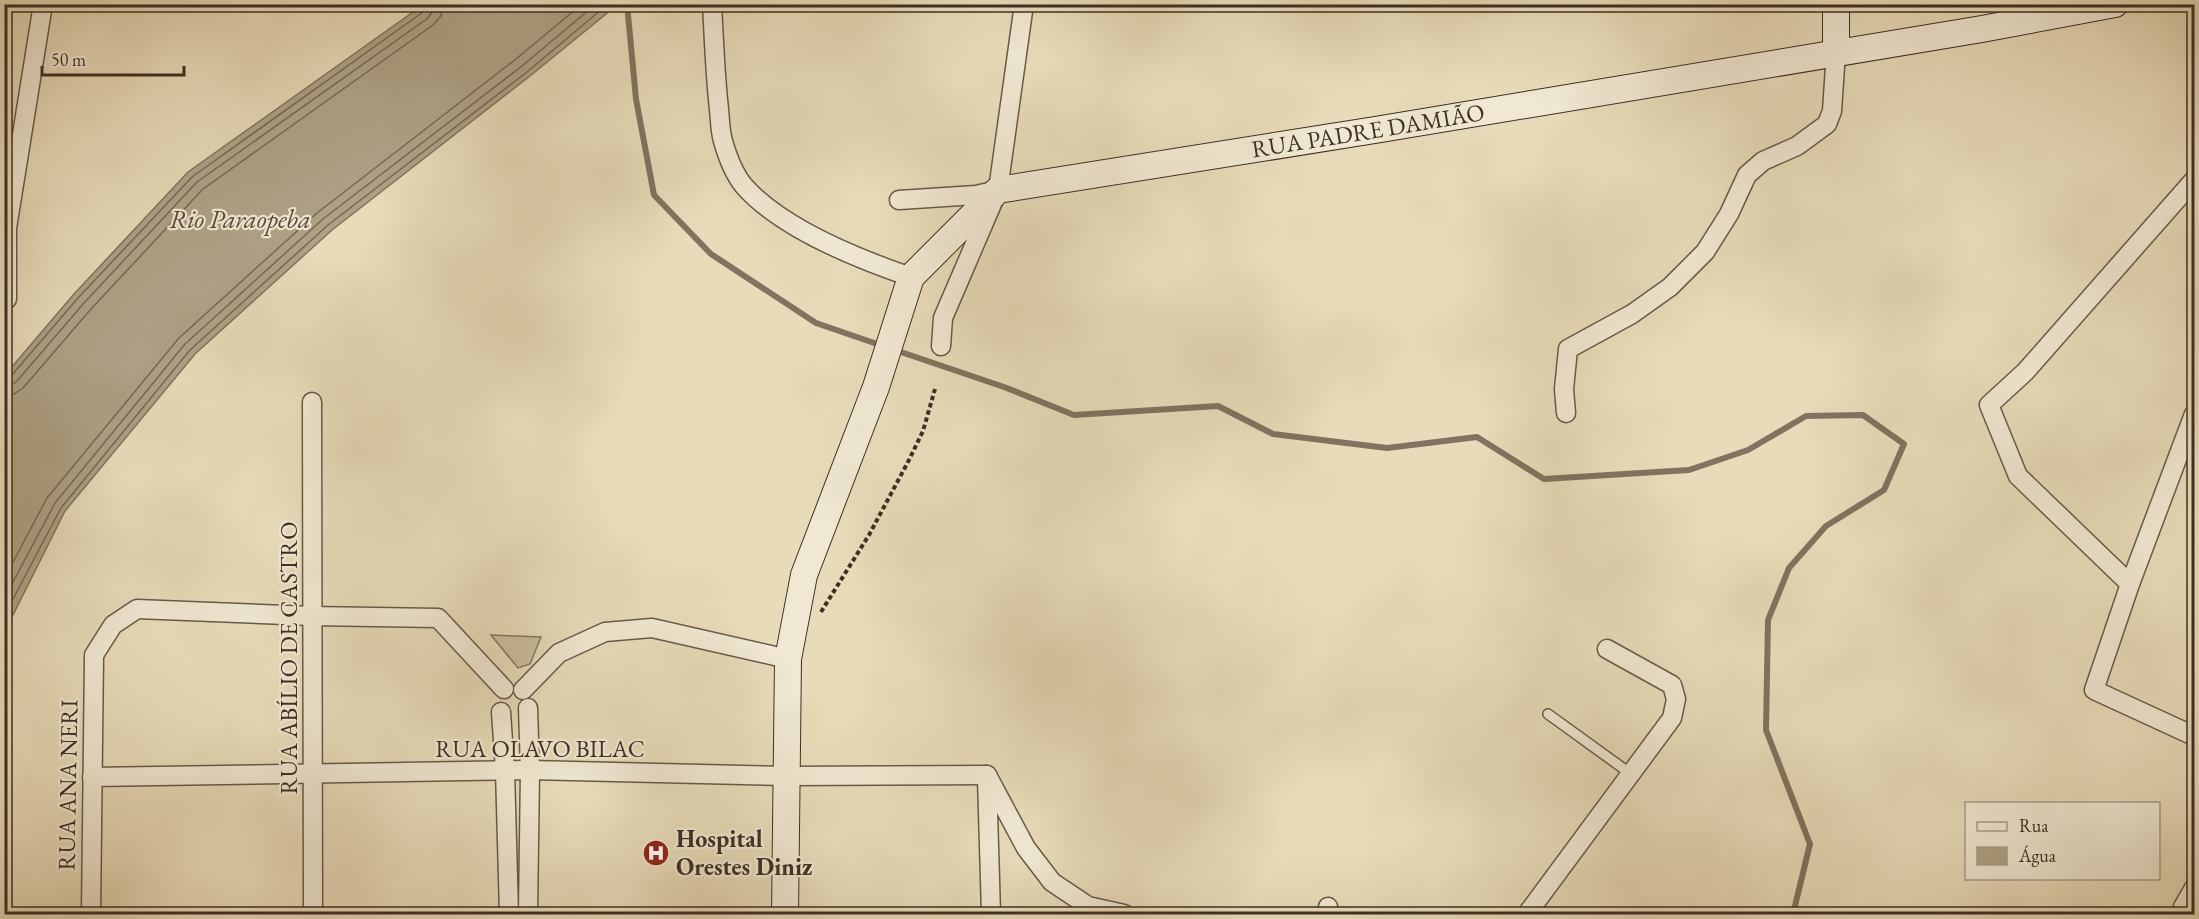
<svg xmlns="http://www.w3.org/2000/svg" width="2199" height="919" viewBox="0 0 2199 919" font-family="'EB Garamond',serif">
<rect width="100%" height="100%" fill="#e8dbb9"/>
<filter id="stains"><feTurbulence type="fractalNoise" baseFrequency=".00333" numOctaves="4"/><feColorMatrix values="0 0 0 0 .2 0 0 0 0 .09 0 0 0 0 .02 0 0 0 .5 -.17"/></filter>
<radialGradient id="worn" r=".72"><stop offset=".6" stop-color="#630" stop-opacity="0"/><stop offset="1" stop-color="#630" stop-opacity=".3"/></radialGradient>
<!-- green -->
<path fill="#cbbea0" stroke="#847662" stroke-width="1.5" d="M 491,635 L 541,637 L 530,664 L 518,668 Z"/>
<!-- water -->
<path fill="#aea186" stroke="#81735f" stroke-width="1.5" d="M 423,5 L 617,5 L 530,76 L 332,230 L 195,354 L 65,511 L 5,631 L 5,375 L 74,294 L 188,172 Z"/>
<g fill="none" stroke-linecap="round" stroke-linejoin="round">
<!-- shore -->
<g stroke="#766855" stroke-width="1.5">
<path d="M 4,378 L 11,376 L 78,298 L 192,177 L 423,12 L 426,4"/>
<path d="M 4,386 L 11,385 L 17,381 L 84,303 L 197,182 L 428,18 L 432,12 L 434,4"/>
<path d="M 4,395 L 14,394 L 23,388 L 91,309 L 203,189 L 433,25 L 441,16 L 443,4"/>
<path d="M 4,579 L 47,498 L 179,338 L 317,213 L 516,59 L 582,4"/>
<path d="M 4,599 L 55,503 L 185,344 L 323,219 L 522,66 L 596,4"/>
<path d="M 4,616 L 61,508 L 190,350 L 328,225 L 527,72 L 608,4"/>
</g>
<!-- stream -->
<g stroke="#81735f" stroke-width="6">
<path d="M 627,4 L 636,99 L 654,195 L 711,254 L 816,323 L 883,346"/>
<path d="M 895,350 L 1004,387 L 1074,415 L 1218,406 L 1273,434 L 1387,448 L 1477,437 L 1544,479 L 1689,470 L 1748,450 L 1806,416 L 1863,415 L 1904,444 L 1884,490 L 1826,526 L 1789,568 L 1768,620 L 1766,730 L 1810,844 L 1793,914"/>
</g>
<defs>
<path id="lane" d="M 1548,714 L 1631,774"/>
<g id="street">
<path d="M 712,4 C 714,39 715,74 719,109 C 720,119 720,131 723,141 C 727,155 734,174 744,186 C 782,229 858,259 911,277"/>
<path d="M 899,200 L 976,195 L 998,190"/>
<path d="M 7,299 L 7,228 L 43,4"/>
<path d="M 941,346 L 943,318 L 998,190 L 1024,4"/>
<path d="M 312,402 C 311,573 314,744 313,914"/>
<path d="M 1566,413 L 1564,389 L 1568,349 L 1632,314 L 1670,287 L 1705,252 L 1729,214 L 1747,175 L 1763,161 L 1797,146 L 1827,124 L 1832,111 L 1836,52"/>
<path d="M 2194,414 L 2130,584 L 2094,690 L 2194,736"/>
<path d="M 2130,584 L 2018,476 L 1989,405 L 2025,372 L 2194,180"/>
<path d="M 523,690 L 559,653 L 605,632 L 652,628 L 788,659"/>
<path d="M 528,708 L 530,770 L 528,914"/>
<path d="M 501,712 L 505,770 L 509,914"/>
<path d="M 987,775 L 1026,848 L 1052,882 L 1088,906 L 1124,914"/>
<path d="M 92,777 L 530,770 L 787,776 L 987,775"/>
<path d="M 987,778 L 991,914"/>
<path d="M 91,914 L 94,655 L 113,625 L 137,609 L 311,616 L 438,618 L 504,689"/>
<path d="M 1327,914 L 1328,907"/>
<path d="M 1527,914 L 1672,718 L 1676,699 L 1672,685 L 1607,649"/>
<path d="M 2181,914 L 2183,907 L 2194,888"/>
</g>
<g id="secondary">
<path d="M 1836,52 L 1836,4"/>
<path id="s1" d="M 785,914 L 788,659 L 804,575 L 876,387 L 911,277 L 998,190 L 1375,130 L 1982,29 L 2115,4"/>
</g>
</defs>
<!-- lane casing -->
<use href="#lane" stroke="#685a49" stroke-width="12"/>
<!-- street casing -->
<use href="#street" stroke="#685a49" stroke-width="21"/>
<!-- secondary casing -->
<use href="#secondary" stroke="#3d2f24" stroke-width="28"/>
<!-- path -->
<path stroke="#3d2f24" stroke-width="4" stroke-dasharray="4.5 3" stroke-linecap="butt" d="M 821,612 L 869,535 L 909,460 L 923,431 L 935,389"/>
<!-- lane -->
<use href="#lane" stroke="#f0e8d2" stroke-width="9"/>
<!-- street -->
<use href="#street" stroke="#f0e8d2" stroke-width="18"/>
<!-- secondary -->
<use href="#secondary" stroke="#f0e8d2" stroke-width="26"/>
</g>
<!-- icons -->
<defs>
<symbol id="hospital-disc" viewBox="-11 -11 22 22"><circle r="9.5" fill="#8f2418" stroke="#f0e8d2"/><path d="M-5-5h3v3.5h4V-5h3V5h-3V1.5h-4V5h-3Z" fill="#fff"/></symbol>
</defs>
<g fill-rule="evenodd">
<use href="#hospital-disc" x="641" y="838" width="30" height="30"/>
</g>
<g text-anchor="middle" stroke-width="4.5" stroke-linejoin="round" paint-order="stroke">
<!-- street labels -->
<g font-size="24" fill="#3d2f24" stroke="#f0e8d2">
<text dy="8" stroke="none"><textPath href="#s1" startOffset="1155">RUA PADRE DAMIÃO</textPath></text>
<text transform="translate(289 658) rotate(-90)" y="8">RUA ABÍLIO DE CASTRO</text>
<text x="540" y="757">RUA OLAVO BILAC</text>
<text transform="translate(68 785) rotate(-89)" y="8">RUA ANA NERI</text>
</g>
<!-- poi labels -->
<g font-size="24" font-weight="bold" fill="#3d2f24" stroke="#f0e8d2" text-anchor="start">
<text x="676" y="847">Hospital<tspan x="676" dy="28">Orestes Diniz</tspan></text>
</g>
<!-- water labels -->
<g font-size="26" font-style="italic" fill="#594c3c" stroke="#f0e8d2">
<text x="240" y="228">Rio Paraopeba</text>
</g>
</g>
<!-- margin -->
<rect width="2199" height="919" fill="none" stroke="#e8dbb9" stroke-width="24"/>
<rect x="6" y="6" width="2187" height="907" fill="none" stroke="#3d2f24" stroke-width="3"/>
<rect x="12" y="12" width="2175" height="895" fill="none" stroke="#3d2f24" stroke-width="1.5"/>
<!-- legend -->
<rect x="1965" y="802" width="195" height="78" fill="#f0e8d2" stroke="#a89e8c" stroke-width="1.5"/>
<rect x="1977" y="822" width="30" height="9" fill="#f0e8d2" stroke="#a89e8c" stroke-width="1.5"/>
<text x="2019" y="832" font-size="18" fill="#3d2f24">Rua</text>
<rect x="1977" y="847" width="30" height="18" fill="#aea186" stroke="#a89e8c" stroke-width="1.5"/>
<text x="2019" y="862" font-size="18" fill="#3d2f24">Água</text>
<!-- scale -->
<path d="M42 66v9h142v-9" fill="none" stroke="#3d2f24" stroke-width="3"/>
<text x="51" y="66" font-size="18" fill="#3d2f24" stroke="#f0e8d2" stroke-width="4.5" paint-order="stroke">50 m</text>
<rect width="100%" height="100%" filter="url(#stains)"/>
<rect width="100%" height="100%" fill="url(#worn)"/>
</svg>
